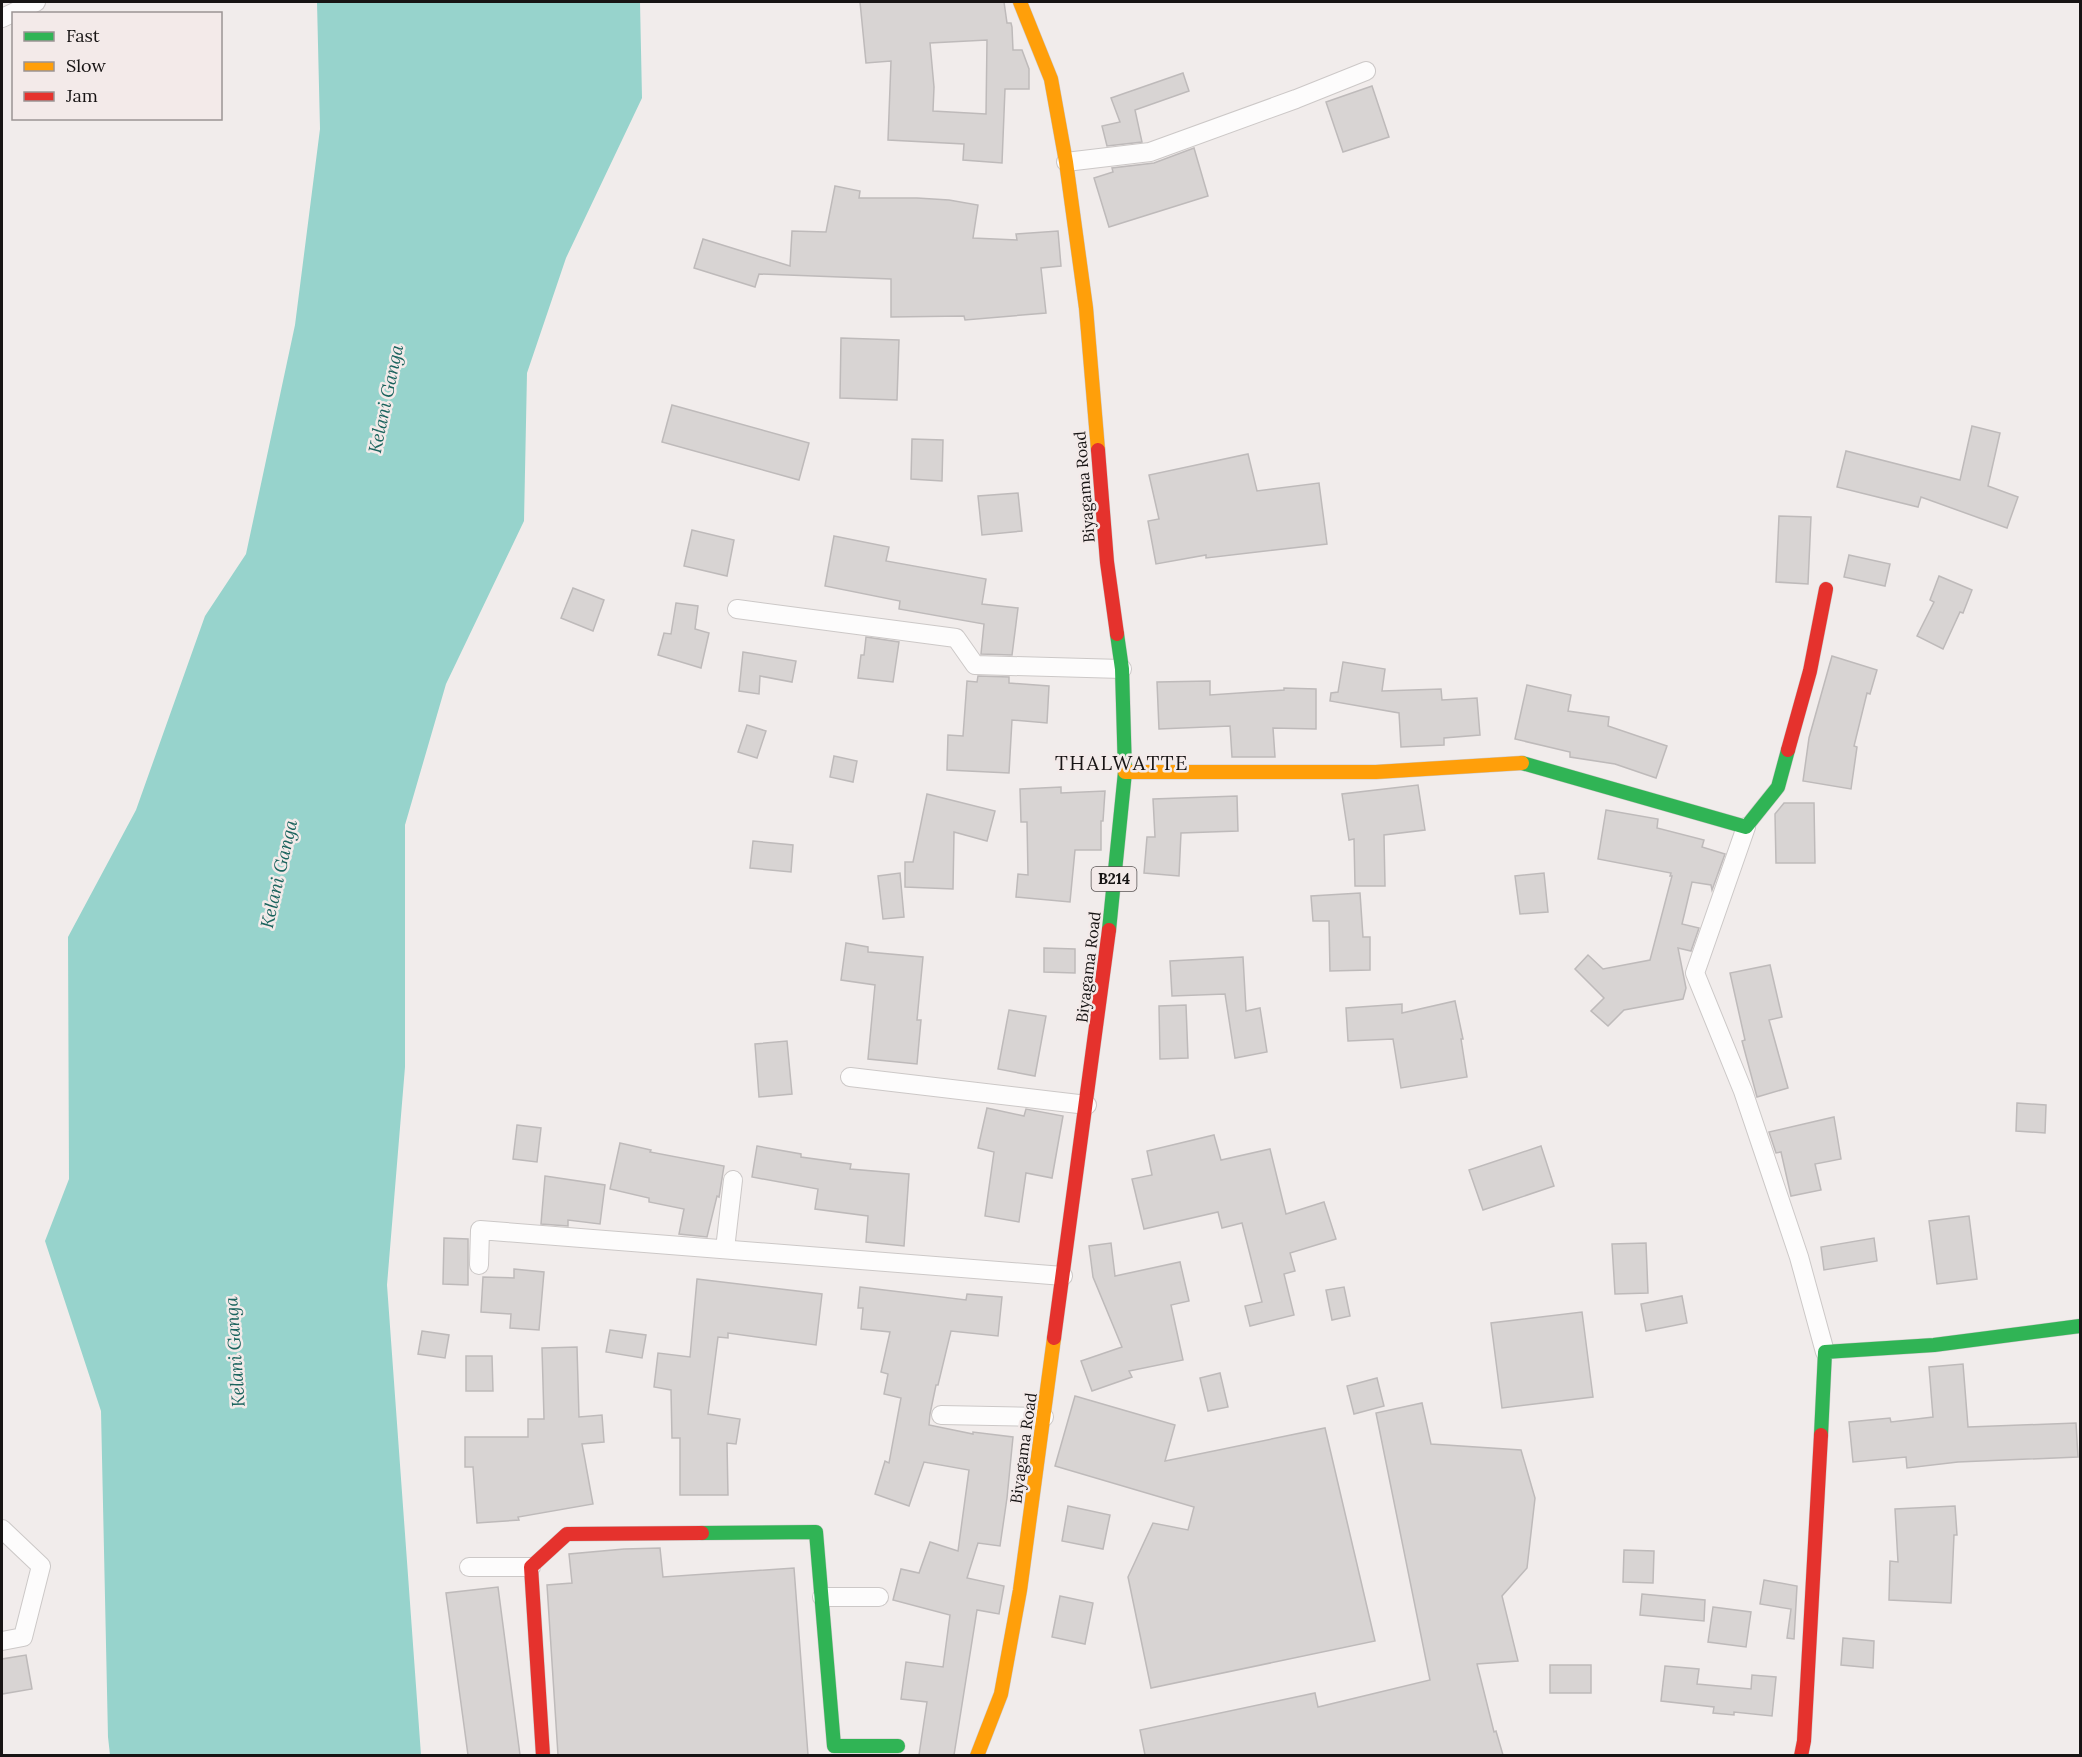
<svg xmlns="http://www.w3.org/2000/svg" width="2082" height="1757" viewBox="0 0 2082 1757" font-family="Lora,serif">
<rect width="100%" height="100%" fill="#f1eceb"/>
<!-- water -->
<path fill="#97d3cc" d="M 317,2 L 640,2 L 642,98 L 566,258 L 527,373 L 524,521 L 446,684 L 405,825 L 405,1067 L 387,1285 L 421,1755 L 110,1755 L 108,1737 L 101,1411 L 45,1241 L 69,1179 L 68,937 L 136,810 L 205,616 L 246,554 L 295,325 L 320,129 Z"/>
<!-- building -->
<g fill="#d8d4d3" stroke="#bebaba" stroke-width="1.5" fill-rule="evenodd">
<path d="M 860,2 L 1004,2 L 1007,23 L 1011,23 L 1012,27 L 1013,50 L 1022,50 L 1029,69 L 1029,89 L 1005,89 L 1002,163 L 963,160 L 964,144 L 888,140 L 891,61 L 866,63 ZM 987,40 L 986,114 L 933,111 L 934,87 L 930,43 Z"/>
<path d="M 1183,73 L 1189,91 L 1135,110 L 1142,142 L 1107,146 L 1102,126 L 1120,122 L 1111,98 Z"/>
<path d="M 1372,86 L 1389,137 L 1343,152 L 1326,102 Z"/>
<path d="M 1194,148 L 1208,196 L 1109,227 L 1094,178 L 1113,172 L 1112,168 L 1154,163 Z"/>
<path d="M 835,186 L 860,191 L 859,198 L 917,198 L 949,200 L 978,205 L 973,238 L 1017,240 L 1016,234 L 1058,231 L 1061,266 L 1041,268 L 1046,313 L 965,320 L 964,316 L 891,317 L 891,279 L 759,274 L 755,287 L 694,268 L 703,239 L 790,266 L 792,231 L 826,232 Z"/>
<path d="M 841,338 L 899,340 L 897,400 L 840,398 Z"/>
<path d="M 672,405 L 809,443 L 799,480 L 662,442 Z"/>
<path d="M 1972,426 L 2000,433 L 1988,486 L 2018,497 L 2007,528 L 1921,497 L 1918,507 L 1837,487 L 1846,451 L 1960,480 Z"/>
<path d="M 912,439 L 943,440 L 942,481 L 911,479 Z"/>
<path d="M 1248,454 L 1257,491 L 1319,483 L 1327,544 L 1206,558 L 1206,555 L 1156,564 L 1148,521 L 1159,519 L 1149,475 Z"/>
<path d="M 1018,493 L 1022,531 L 982,535 L 978,496 Z"/>
<path d="M 1779,516 L 1811,517 L 1808,584 L 1776,582 Z"/>
<path d="M 692,530 L 734,540 L 727,576 L 684,566 Z"/>
<path d="M 834,536 L 889,547 L 886,561 L 986,579 L 982,604 L 1018,608 L 1012,655 L 981,654 L 984,624 L 899,609 L 900,601 L 825,586 Z"/>
<path d="M 1849,555 L 1890,564 L 1885,586 L 1844,577 Z"/>
<path d="M 1939,576 L 1972,590 L 1963,613 L 1960,612 L 1943,649 L 1917,636 L 1934,602 L 1930,600 Z"/>
<path d="M 573,588 L 604,600 L 593,631 L 561,618 Z"/>
<path d="M 676,603 L 698,606 L 695,629 L 709,633 L 701,668 L 658,655 L 664,633 L 671,634 Z"/>
<path d="M 866,637 L 899,642 L 893,682 L 858,678 L 861,655 L 864,655 Z"/>
<path d="M 743,652 L 796,661 L 792,682 L 760,676 L 759,694 L 739,691 Z"/>
<path d="M 1832,656 L 1877,670 L 1870,694 L 1867,693 L 1854,746 L 1857,747 L 1851,789 L 1803,781 L 1809,738 Z"/>
<path d="M 1343,662 L 1385,669 L 1382,691 L 1441,689 L 1442,700 L 1477,698 L 1480,735 L 1444,738 L 1444,745 L 1401,747 L 1399,713 L 1330,701 L 1331,693 L 1338,692 Z"/>
<path d="M 978,676 L 1009,677 L 1009,683 L 1049,686 L 1047,723 L 1012,720 L 1009,773 L 947,770 L 948,735 L 963,736 L 967,681 L 977,682 Z"/>
<path d="M 1210,681 L 1210,695 L 1284,690 L 1284,688 L 1316,689 L 1316,729 L 1273,728 L 1275,757 L 1232,757 L 1230,726 L 1159,729 L 1157,682 Z"/>
<path d="M 1527,685 L 1571,695 L 1568,711 L 1609,717 L 1608,726 L 1667,746 L 1656,778 L 1615,764 L 1570,757 L 1570,752 L 1515,739 Z"/>
<path d="M 747,725 L 766,731 L 757,758 L 738,752 Z"/>
<path d="M 834,756 L 857,761 L 853,782 L 830,777 Z"/>
<path d="M 1418,785 L 1425,830 L 1384,835 L 1385,886 L 1355,886 L 1354,839 L 1349,840 L 1342,794 Z"/>
<path d="M 1061,787 L 1061,793 L 1105,791 L 1103,821 L 1101,821 L 1101,850 L 1075,850 L 1070,902 L 1016,897 L 1018,874 L 1028,875 L 1027,822 L 1021,822 L 1020,789 Z"/>
<path d="M 927,794 L 995,811 L 987,841 L 954,832 L 953,889 L 905,887 L 905,862 L 913,862 Z"/>
<path d="M 1237,796 L 1238,831 L 1181,833 L 1179,876 L 1144,873 L 1147,837 L 1155,837 L 1153,799 Z"/>
<path d="M 1784,803 L 1814,803 L 1815,863 L 1776,863 L 1775,814 Z"/>
<path d="M 1606,810 L 1658,819 L 1657,828 L 1704,840 L 1702,847 L 1725,854 L 1712,890 L 1711,885 L 1692,882 L 1682,924 L 1699,928 L 1691,951 L 1678,948 L 1686,988 L 1683,999 L 1624,1010 L 1608,1026 L 1591,1011 L 1604,998 L 1575,969 L 1588,955 L 1603,969 L 1650,960 L 1672,876 L 1670,876 L 1671,873 L 1598,859 Z"/>
<path d="M 753,841 L 793,845 L 791,872 L 750,868 Z"/>
<path d="M 900,873 L 904,917 L 883,919 L 878,876 Z"/>
<path d="M 1544,873 L 1548,912 L 1520,914 L 1515,876 Z"/>
<path d="M 1360,893 L 1363,937 L 1370,937 L 1370,970 L 1330,971 L 1329,921 L 1313,921 L 1311,896 Z"/>
<path d="M 846,943 L 868,947 L 868,952 L 923,957 L 917,1020 L 921,1020 L 917,1064 L 868,1059 L 875,985 L 841,980 Z"/>
<path d="M 1044,948 L 1075,949 L 1075,973 L 1044,972 Z"/>
<path d="M 1243,957 L 1246,1011 L 1260,1008 L 1267,1052 L 1235,1058 L 1225,994 L 1172,996 L 1170,961 Z"/>
<path d="M 1770,965 L 1782,1017 L 1769,1020 L 1788,1088 L 1757,1097 L 1742,1041 L 1745,1040 L 1730,973 Z"/>
<path d="M 1455,1001 L 1463,1039 L 1461,1039 L 1467,1077 L 1401,1088 L 1393,1039 L 1348,1041 L 1346,1008 L 1402,1004 L 1402,1013 Z"/>
<path d="M 1186,1005 L 1188,1058 L 1160,1059 L 1159,1006 Z"/>
<path d="M 1009,1010 L 1046,1016 L 1035,1076 L 998,1069 Z"/>
<path d="M 787,1041 L 792,1094 L 759,1097 L 755,1044 Z"/>
<path d="M 2017,1103 L 2046,1105 L 2045,1133 L 2016,1131 Z"/>
<path d="M 987,1108 L 1024,1116 L 1026,1109 L 1063,1116 L 1052,1178 L 1026,1173 L 1019,1222 L 985,1216 L 994,1152 L 978,1148 Z"/>
<path d="M 1834,1117 L 1841,1159 L 1815,1164 L 1821,1190 L 1791,1196 L 1781,1152 L 1776,1153 L 1769,1132 Z"/>
<path d="M 517,1125 L 541,1128 L 537,1162 L 513,1159 Z"/>
<path d="M 1214,1135 L 1221,1160 L 1270,1149 L 1286,1214 L 1324,1202 L 1336,1239 L 1290,1253 L 1295,1271 L 1284,1274 L 1294,1315 L 1250,1326 L 1245,1306 L 1262,1302 L 1242,1223 L 1222,1228 L 1218,1212 L 1144,1229 L 1132,1179 L 1152,1175 L 1147,1151 Z"/>
<path d="M 620,1143 L 651,1150 L 650,1152 L 724,1166 L 719,1197 L 717,1196 L 707,1237 L 679,1234 L 684,1209 L 649,1202 L 649,1198 L 610,1189 Z"/>
<path d="M 757,1146 L 801,1154 L 801,1157 L 851,1164 L 850,1169 L 909,1174 L 904,1246 L 866,1242 L 868,1216 L 815,1209 L 818,1189 L 752,1177 Z"/>
<path d="M 1541,1146 L 1554,1186 L 1483,1210 L 1469,1170 Z"/>
<path d="M 545,1176 L 605,1185 L 600,1224 L 568,1220 L 568,1226 L 541,1224 Z"/>
<path d="M 1969,1216 L 1977,1279 L 1937,1284 L 1929,1221 Z"/>
<path d="M 444,1238 L 468,1239 L 468,1285 L 443,1284 Z"/>
<path d="M 1874,1238 L 1877,1261 L 1824,1270 L 1821,1247 Z"/>
<path d="M 1111,1243 L 1115,1276 L 1180,1262 L 1189,1301 L 1171,1305 L 1183,1360 L 1129,1371 L 1132,1377 L 1092,1391 L 1081,1361 L 1122,1347 L 1093,1277 L 1089,1246 Z"/>
<path d="M 1646,1243 L 1648,1293 L 1615,1294 L 1612,1244 Z"/>
<path d="M 514,1269 L 544,1272 L 539,1330 L 510,1328 L 511,1314 L 481,1312 L 483,1277 L 514,1278 Z"/>
<path d="M 697,1279 L 822,1294 L 816,1345 L 728,1333 L 728,1338 L 718,1337 L 708,1414 L 740,1419 L 736,1444 L 727,1443 L 728,1495 L 680,1495 L 680,1438 L 672,1438 L 671,1390 L 654,1387 L 658,1353 L 690,1357 Z"/>
<path d="M 860,1287 L 966,1300 L 967,1294 L 1002,1297 L 998,1336 L 951,1331 L 938,1385 L 936,1385 L 930,1414 L 929,1425 L 973,1434 L 973,1432 L 1013,1437 L 1007,1498 L 1000,1546 L 978,1543 L 967,1578 L 1004,1586 L 999,1614 L 977,1610 L 954,1755 L 919,1755 L 927,1702 L 901,1699 L 906,1662 L 943,1667 L 950,1615 L 893,1600 L 901,1569 L 919,1573 L 930,1542 L 958,1551 L 969,1470 L 924,1462 L 909,1506 L 875,1494 L 885,1461 L 889,1463 L 901,1398 L 884,1394 L 888,1374 L 881,1372 L 890,1332 L 861,1329 L 863,1308 L 858,1308 Z"/>
<path d="M 1344,1287 L 1350,1316 L 1332,1320 L 1326,1290 Z"/>
<path d="M 1682,1296 L 1687,1323 L 1646,1331 L 1641,1304 Z"/>
<path d="M 1582,1312 L 1593,1397 L 1502,1408 L 1491,1323 Z"/>
<path d="M 610,1330 L 646,1335 L 642,1358 L 606,1352 Z"/>
<path d="M 422,1331 L 449,1335 L 445,1358 L 418,1354 Z"/>
<path d="M 577,1347 L 579,1417 L 602,1415 L 604,1442 L 582,1444 L 593,1504 L 518,1517 L 519,1520 L 477,1523 L 473,1467 L 465,1467 L 465,1437 L 528,1437 L 528,1419 L 544,1419 L 542,1348 Z"/>
<path d="M 466,1356 L 492,1356 L 493,1391 L 466,1391 Z"/>
<path d="M 1963,1364 L 1968,1427 L 2076,1423 L 2078,1457 L 1958,1462 L 1907,1468 L 1906,1457 L 1853,1462 L 1849,1422 L 1890,1418 L 1891,1422 L 1933,1417 L 1929,1367 Z"/>
<path d="M 1220,1373 L 1228,1407 L 1208,1411 L 1200,1378 Z"/>
<path d="M 1377,1378 L 1384,1406 L 1354,1414 L 1347,1386 Z"/>
<path d="M 1075,1396 L 1175,1425 L 1165,1461 L 1325,1428 L 1375,1641 L 1151,1688 L 1128,1577 L 1153,1523 L 1188,1530 L 1194,1507 L 1055,1466 Z"/>
<path d="M 1422,1403 L 1431,1444 L 1521,1450 L 1535,1498 L 1527,1568 L 1502,1596 L 1518,1661 L 1477,1664 L 1494,1732 L 1496,1731 L 1503,1755 L 1145,1755 L 1140,1730 L 1315,1693 L 1318,1707 L 1430,1680 L 1376,1413 Z"/>
<path d="M 1068,1506 L 1110,1515 L 1103,1549 L 1062,1541 Z"/>
<path d="M 1955,1506 L 1957,1535 L 1954,1535 L 1951,1603 L 1889,1600 L 1890,1561 L 1898,1562 L 1895,1509 Z"/>
<path d="M 660,1548 L 663,1577 L 794,1568 L 808,1755 L 558,1755 L 547,1585 L 572,1583 L 569,1554 L 624,1549 Z"/>
<path d="M 1624,1550 L 1654,1551 L 1653,1583 L 1623,1582 Z"/>
<path d="M 1764,1580 L 1797,1586 L 1794,1639 L 1787,1638 L 1791,1609 L 1760,1604 Z"/>
<path d="M 498,1587 L 520,1755 L 468,1755 L 446,1593 Z"/>
<path d="M 1642,1594 L 1705,1600 L 1704,1621 L 1640,1615 Z"/>
<path d="M 1060,1596 L 1093,1603 L 1085,1644 L 1052,1637 Z"/>
<path d="M 1713,1607 L 1751,1612 L 1746,1647 L 1708,1642 Z"/>
<path d="M 1843,1638 L 1874,1641 L 1873,1668 L 1841,1665 Z"/>
<path d="M 26,1655 L 32,1689 L 2,1694 L 2,1659 Z"/>
<rect x="1550" y="1665" width="41" height="28"/>
<path d="M 1665,1666 L 1699,1669 L 1697,1684 L 1751,1689 L 1752,1675 L 1776,1677 L 1772,1716 L 1734,1712 L 1734,1715 L 1713,1713 L 1714,1707 L 1661,1701 Z"/>
</g>
<g fill="none" stroke-linecap="round" stroke-linejoin="round">
<defs>
<g id="street">
<path d="M 2,18 L 36,2"/>
<path d="M 1066,162 L 1150,152 L 1296,99 L 1366,71"/>
<path d="M 737,609 L 956,638 L 975,665 L 1122,669"/>
<path d="M 1746,827 L 1695,973 L 1743,1091 L 1799,1257 L 1825,1352"/>
<path d="M 850,1077 L 1087,1105"/>
<path d="M 725,1249 L 733,1180"/>
<path d="M 479,1265 L 480,1230 L 1063,1276"/>
<path d="M 941,1415 L 1044,1417"/>
<path d="M 2,1529 L 41,1566 L 23,1637 L 2,1641"/>
<path d="M 469,1567 L 531,1567"/>
<path d="M 822,1597 L 879,1597"/>
</g>
<g id="fast">
<path d="M 1522,763 L 1746,827 L 1778,787 L 1788,750"/>
<path d="M 1109,930 L 1125,772 L 1122,669 L 1117,634"/>
<path d="M 1821,1435 L 1825,1352 L 1934,1345 L 2080,1326"/>
<path d="M 702,1533 L 816,1532 L 834,1746 L 898,1746"/>
</g>
<g id="slow">
<path d="M 1020,2 L 1051,79 L 1066,162 L 1086,308 L 1098,450"/>
<path d="M 1125,772 L 1376,772 L 1522,763"/>
<path d="M 977,1756 L 1001,1694 L 1020,1590 L 1054,1338"/>
</g>
<g id="jam">
<path d="M 1098,450 L 1107,562 L 1117,634"/>
<path d="M 1788,750 L 1810,671 L 1826,589"/>
<path d="M 1054,1338 L 1109,930"/>
<path d="M 543,1756 L 531,1567 L 567,1534 L 702,1533"/>
<path d="M 1801,1756 L 1804,1741 L 1821,1435"/>
</g>
</defs>
<!-- street casing -->
<use href="#street" stroke="#ccc8c7" stroke-width="20"/>
<!-- fast casing -->
<use href="#fast" stroke="#ccc8c7" stroke-width="15"/>
<!-- slow casing -->
<use href="#slow" stroke="#ccc8c7" stroke-width="15"/>
<!-- jam casing -->
<use href="#jam" stroke="#ccc8c7" stroke-width="15"/>
<!-- street -->
<use href="#street" stroke="#fdfcfc" stroke-width="18"/>
<!-- fast -->
<use href="#fast" stroke="#30b455" stroke-width="14"/>
<!-- slow -->
<use href="#slow" stroke="#ff9f0a" stroke-width="14"/>
<!-- jam -->
<use href="#jam" stroke="#e5322d" stroke-width="14"/>
</g>
<g text-anchor="middle" stroke-width="5" stroke-linejoin="round" paint-order="stroke">
<!-- shield labels -->
<rect fill="#f3eae9" stroke="#595454" stroke-width="1.5" x="1091.5" y="867" width="45" height="24" rx="4.5"/>
<g font-size="15" font-weight="bold" fill="#171414">
<text x="1114" y="884">B214</text>
</g>
<!-- street labels -->
<g font-size="16" fill="#171414" stroke="#f3eae9">
<text transform="translate(1084 487) rotate(-95)" y="6">Biyagama Road</text>
<text transform="translate(1088 967) rotate(-83)" y="6">Biyagama Road</text>
<text transform="translate(1023 1448) rotate(-82)" y="6">Biyagama Road</text>
</g>
<!-- water labels -->
<g font-size="18" font-style="italic" fill="#1a635d" stroke="#f3eae9">
<text transform="translate(386 399) rotate(-78)" y="6">Kelani Ganga</text>
<text transform="translate(279 874) rotate(-77)" y="6">Kelani Ganga</text>
<text transform="translate(235 1352) rotate(-94)" y="6">Kelani Ganga</text>
</g>
<!-- quarter labels -->
<g font-size="20" letter-spacing="1.5" fill="#171414" stroke="#f3eae9">
<text x="1122" y="770">THALWATTE</text>
</g>
</g>
<!-- border -->
<rect width="2082" height="1757" fill="none" stroke="#171414" stroke-width="6"/>
<!-- legend -->
<rect x="12" y="12" width="210" height="108" fill="#f3eae9" stroke="#9b9494" stroke-width="1.5"/>
<rect x="24" y="32" width="30" height="9" fill="#30b455" stroke="#9b9494" stroke-width="1.5"/>
<text x="66" y="42" font-size="18" fill="#171414">Fast</text>
<rect x="24" y="62" width="30" height="9" fill="#ff9f0a" stroke="#9b9494" stroke-width="1.5"/>
<text x="66" y="72" font-size="18" fill="#171414">Slow</text>
<rect x="24" y="92" width="30" height="9" fill="#e5322d" stroke="#9b9494" stroke-width="1.5"/>
<text x="66" y="102" font-size="18" fill="#171414">Jam</text>
</svg>
